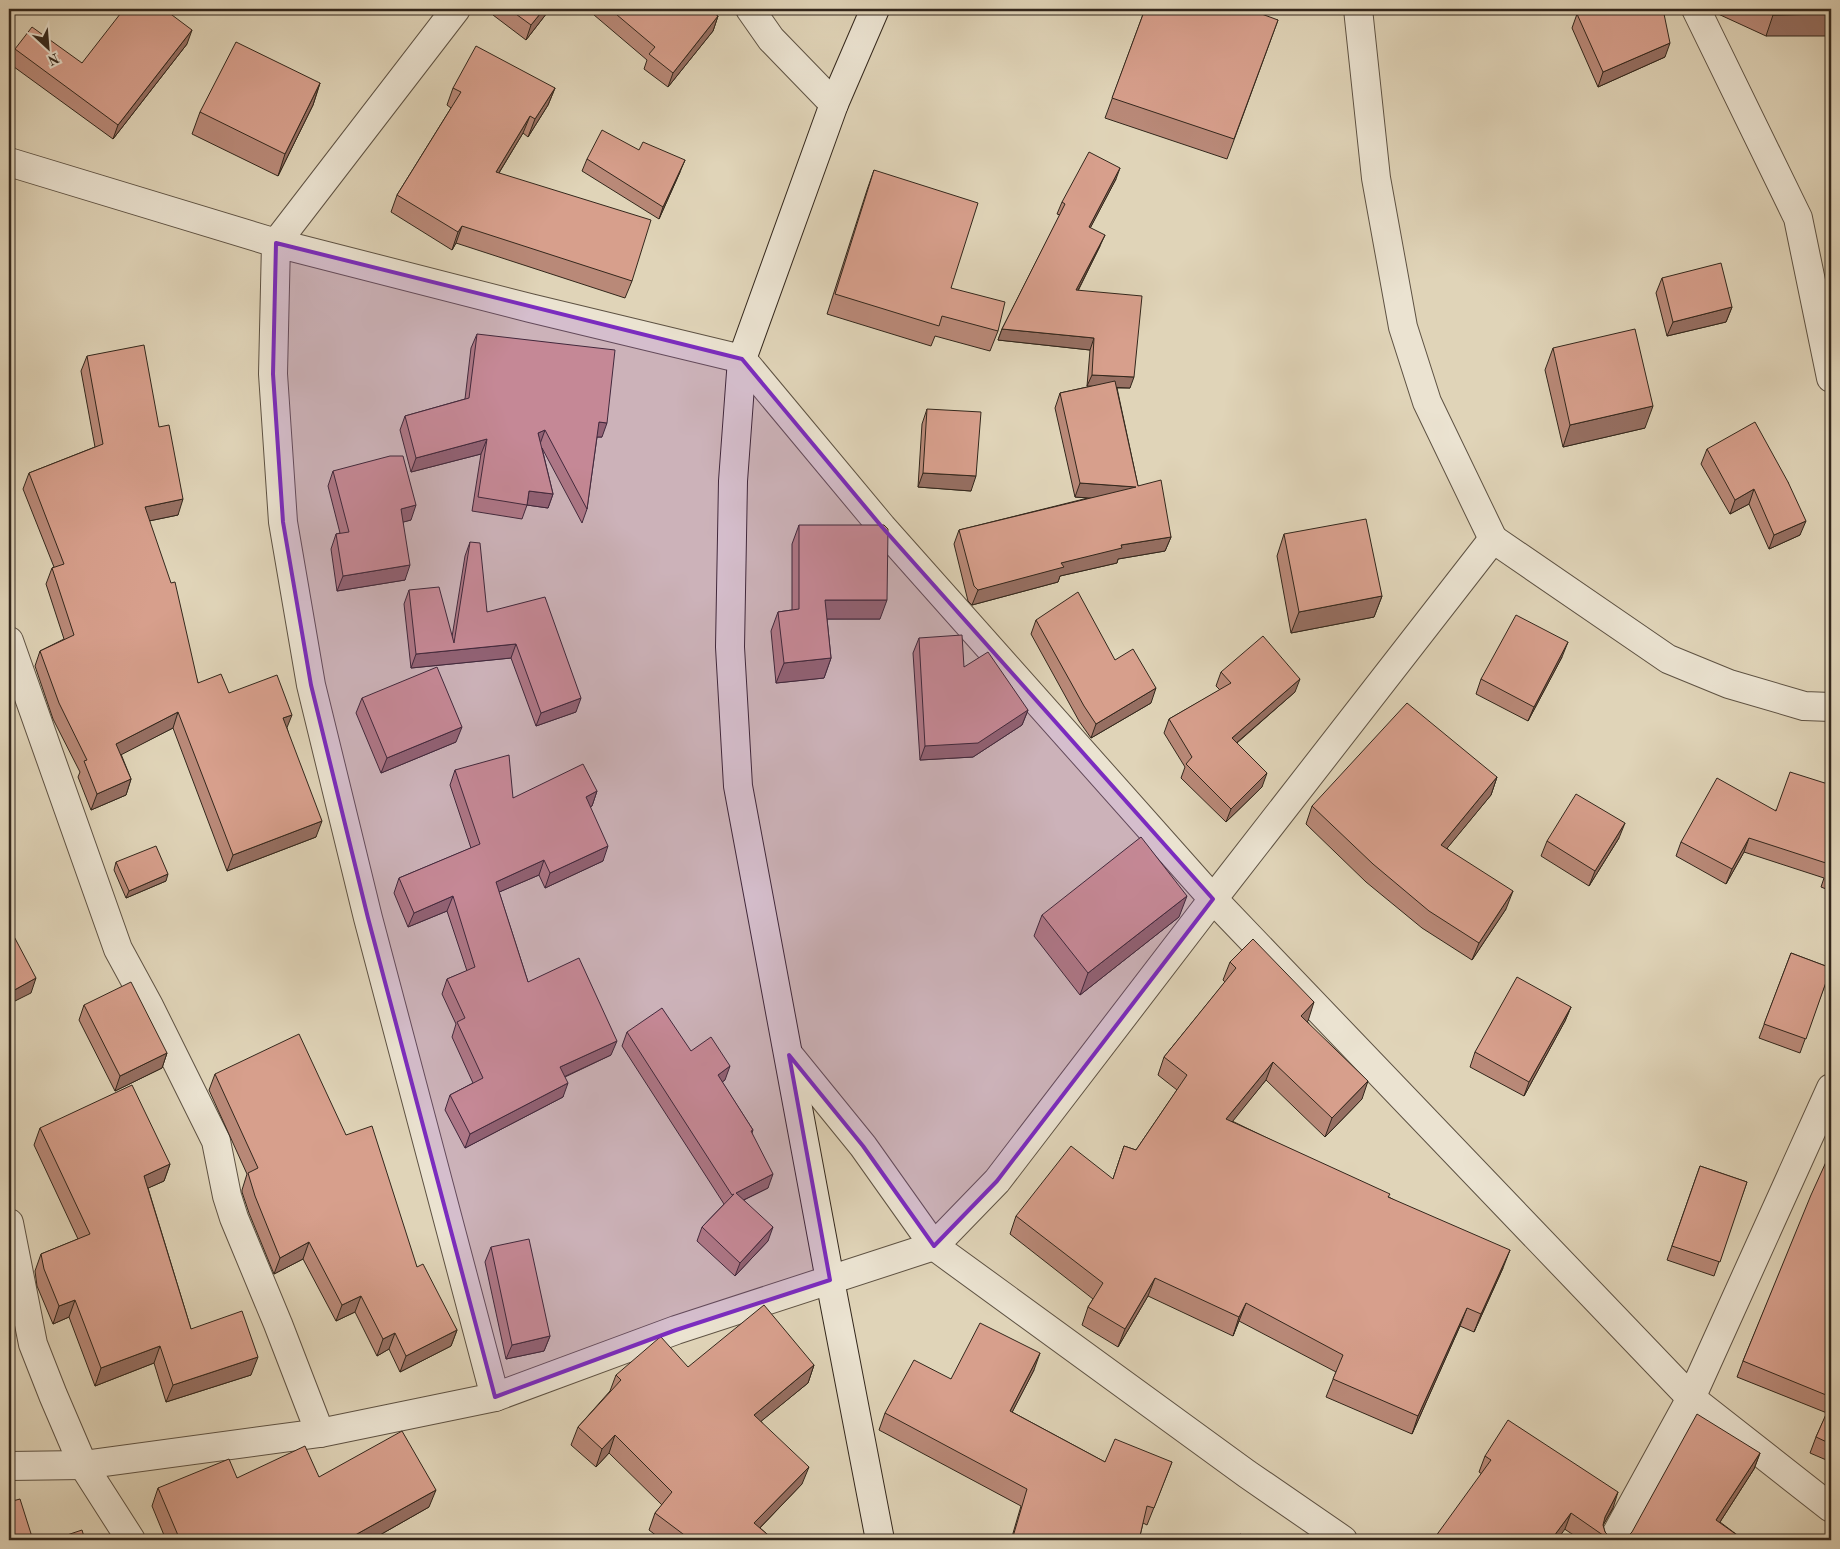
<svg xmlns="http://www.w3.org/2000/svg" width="1840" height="1549" viewBox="0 0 1840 1549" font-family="'Old Standard TT',serif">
<rect width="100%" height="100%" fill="#e0d4b8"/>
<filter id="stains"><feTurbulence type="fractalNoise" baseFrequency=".004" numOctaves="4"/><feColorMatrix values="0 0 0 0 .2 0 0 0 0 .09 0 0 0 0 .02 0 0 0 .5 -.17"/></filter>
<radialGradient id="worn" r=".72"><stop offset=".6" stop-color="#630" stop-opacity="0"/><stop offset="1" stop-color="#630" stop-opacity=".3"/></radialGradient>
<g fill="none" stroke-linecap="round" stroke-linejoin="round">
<defs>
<g id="street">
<path d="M 750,9 L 771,39 L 834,104"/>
<path d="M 1358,9 L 1376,178 L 1403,327 L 1427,402 L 1493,539"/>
<path d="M 1696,9 L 1798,218 L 1831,378"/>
<path d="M 9,162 L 276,243 L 530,308 L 742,359 L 882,527 L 1213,899 L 997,1181 L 934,1246 L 676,1330 L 495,1397 L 368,918 L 311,685 L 283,522 L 273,374 L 276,243 L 456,9"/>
<path d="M 9,641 L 118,949 L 149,1006 L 216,1141 L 227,1196 L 234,1218 L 278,1324 L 320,1433"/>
<path d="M 1831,707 L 1804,706 L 1729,684 L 1668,659 L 1493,539 L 1213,899 L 1691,1398 L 1831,1088"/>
<path d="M 789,1055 L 863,1146 L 934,1246 L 1247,1474 L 1343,1540"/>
<path d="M 9,1223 L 33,1344 L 53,1395 L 83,1465 L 131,1540"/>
<path d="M 9,1466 L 83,1465 L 320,1433 L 495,1397"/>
<path d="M 1613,1540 L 1691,1398 L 1831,1508"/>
</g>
<path id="secondary" d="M 875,9 L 834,104 L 742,359 L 733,481 L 730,647 L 738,786 L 830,1280 L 880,1540"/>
</defs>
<!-- street casing -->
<use href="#street" stroke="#5e5243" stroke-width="30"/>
<!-- secondary casing -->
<use href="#secondary" stroke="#33271c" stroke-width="30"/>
<!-- street -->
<use href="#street" stroke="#ebe3d1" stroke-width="28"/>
<!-- secondary -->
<use href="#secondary" stroke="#ebe3d1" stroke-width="28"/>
</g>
<!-- wall -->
<g fill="#b98978" stroke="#33271c">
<path d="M 495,9 L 550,9 L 526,40 L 493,15 Z"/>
<path d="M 587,9 L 708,9 L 718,16 L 713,31 L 668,87 L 644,69 L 647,60 Z"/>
<path d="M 1145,9 L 1278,20 L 1227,159 L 1105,118 Z"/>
<path d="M 1713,9 L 1831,9 L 1766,36 L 1716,13 Z"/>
<path d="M 1577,14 L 1665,57 L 1598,87 L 1572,28 Z"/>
<path d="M 187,44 L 113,139 L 10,64 L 15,49 L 82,63 Z"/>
<path d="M 320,83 L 313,105 L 278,176 L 192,134 L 200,112 Z"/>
<path d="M 453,88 L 555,88 L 548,105 L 528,137 L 523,133 L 499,173 L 632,281 L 625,298 L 456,243 L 452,250 L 391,212 L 397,195 L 451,108 L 447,105 Z"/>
<path d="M 587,159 L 680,172 L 659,219 L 582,171 Z"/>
<path d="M 874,170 L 951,288 L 998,331 L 990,351 L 935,336 L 931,346 L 827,314 L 867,190 Z"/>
<path d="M 1116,179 L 1090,228 L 1100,246 L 1078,291 L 1130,388 L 1117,388 L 1138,486 L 1171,537 L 1165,551 L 1118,559 L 1117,563 L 1060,576 L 1058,582 L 972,605 L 968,601 L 954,544 L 959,530 L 1088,498 L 1075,497 L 1055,408 L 1060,393 L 1092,386 L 1087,386 L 1090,350 L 998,340 L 1002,329 L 1060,215 L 1057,214 L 1062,202 Z"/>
<path d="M 1662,278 L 1732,307 L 1726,322 L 1667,336 L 1656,293 Z"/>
<path d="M 477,334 L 602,437 L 597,437 L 587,509 L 582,523 L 542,448 L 553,494 L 548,508 L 527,505 L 522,519 L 472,511 L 481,454 L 411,472 L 400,430 L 405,416 L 465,399 L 471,348 Z"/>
<path d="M 1553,348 L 1645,428 L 1563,447 L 1545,370 Z"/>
<path d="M 87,356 L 159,427 L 178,515 L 149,521 L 198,683 L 229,693 L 287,728 L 316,837 L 227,871 L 173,728 L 121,754 L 131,779 L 126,795 L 91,810 L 78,777 L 80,772 L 53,719 L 35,666 L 40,651 L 64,639 L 46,584 L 52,568 L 54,567 L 23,489 L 29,473 L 95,447 L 81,371 Z"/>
<path d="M 927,409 L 971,491 L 918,487 L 922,424 Z"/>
<path d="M 1707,449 L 1788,482 L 1800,535 L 1769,549 L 1749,504 L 1730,514 L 1701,464 Z"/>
<path d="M 333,471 L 411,520 L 403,522 L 405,580 L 337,591 L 331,549 L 336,534 L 340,533 L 328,486 Z"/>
<path d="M 799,525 L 880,619 L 827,619 L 831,658 L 824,678 L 776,683 L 771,631 L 778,612 L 792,610 L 792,544 Z"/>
<path d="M 1284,534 L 1382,596 L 1374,617 L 1291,633 L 1277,556 Z"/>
<path d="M 470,542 L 487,612 L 576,712 L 536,726 L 511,658 L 411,668 L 404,604 L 409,590 L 452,637 L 465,556 Z"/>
<path d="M 1036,620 L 1115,660 L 1151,703 L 1091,738 L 1079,721 L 1031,634 Z"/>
<path d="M 919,638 L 964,667 L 1028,710 L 1022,725 L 973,757 L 920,760 L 913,653 Z"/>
<path d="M 1562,657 L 1528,721 L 1476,694 L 1481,679 Z"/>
<path d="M 1221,672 L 1295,692 L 1237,743 L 1262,787 L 1226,822 L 1181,778 L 1185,767 L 1164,733 L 1169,719 L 1220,690 L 1216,686 Z"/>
<path d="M 362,698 L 456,742 L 381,773 L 356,713 Z"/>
<path d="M 455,770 L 513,798 L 597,791 L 592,806 L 590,807 L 603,861 L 545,888 L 539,875 L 499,892 L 528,982 L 611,1055 L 565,1077 L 563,1097 L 465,1148 L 445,1110 L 450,1095 L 473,1083 L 452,1037 L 456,1024 L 442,994 L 447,979 L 467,971 L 447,911 L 408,927 L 394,893 L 399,878 L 471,848 L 450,785 Z"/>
<path d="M 1497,777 L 1491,795 L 1447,848 L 1506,909 L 1472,960 L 1422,928 L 1366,882 L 1306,824 L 1312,806 Z"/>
<path d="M 1831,785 L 1831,891 L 1821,887 L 1824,878 L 1744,852 L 1726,884 L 1676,856 L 1681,842 L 1776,810 Z"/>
<path d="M 1619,838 L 1589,886 L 1541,856 L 1547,841 Z"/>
<path d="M 116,862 L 166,881 L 126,898 L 114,870 Z"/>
<path d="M 1042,915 L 1179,917 L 1080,995 L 1034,936 Z"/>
<path d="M 1791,953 L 1831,968 L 1800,1053 L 1759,1038 Z"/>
<path d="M 1230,962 L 1308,1021 L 1307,1021 L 1362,1099 L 1325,1137 L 1266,1080 L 1232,1121 L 1389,1197 L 1503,1268 L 1474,1332 L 1460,1326 L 1412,1434 L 1326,1397 L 1336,1372 L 1239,1321 L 1233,1336 L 1148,1296 L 1118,1347 L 1082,1325 L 1088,1307 L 1093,1299 L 1010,1234 L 1016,1216 L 1113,1179 L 1124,1146 L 1136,1150 L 1177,1090 L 1158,1075 L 1164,1057 L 1225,982 L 1223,980 Z"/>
<path d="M 84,1005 L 167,1053 L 162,1068 L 115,1091 L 79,1020 Z"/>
<path d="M 1571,1007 L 1565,1021 L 1524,1096 L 1470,1067 L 1475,1052 Z"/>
<path d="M 627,1032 L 691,1051 L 725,1080 L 722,1082 L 753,1130 L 752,1133 L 768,1188 L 744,1200 L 768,1241 L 735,1276 L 697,1241 L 702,1227 L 724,1204 L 622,1046 Z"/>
<path d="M 215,1074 L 346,1135 L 417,1267 L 457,1330 L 451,1346 L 400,1372 L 389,1349 L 377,1356 L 355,1312 L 336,1321 L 303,1259 L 274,1274 L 249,1213 L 242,1192 L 242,1190 L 247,1174 L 209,1090 Z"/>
<path d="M 40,1128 L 170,1164 L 164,1181 L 148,1188 L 191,1329 L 251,1375 L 166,1402 L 154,1363 L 95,1386 L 69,1317 L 53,1324 L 37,1286 L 35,1271 L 41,1254 L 78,1239 L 34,1145 Z"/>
<path d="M 1831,1151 L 1831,1462 L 1810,1453 L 1816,1437 L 1827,1413 L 1737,1377 L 1743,1361 Z"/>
<path d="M 1700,1166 L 1747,1182 L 1714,1276 L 1667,1260 Z"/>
<path d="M 491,1247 L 550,1336 L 544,1351 L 506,1359 L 485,1262 Z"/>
<path d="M 814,1365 L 808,1383 L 761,1421 L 802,1484 L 760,1528 L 774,1540 L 662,1540 L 649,1530 L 655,1513 L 662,1505 L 609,1453 L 596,1467 L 571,1445 L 578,1427 L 610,1391 L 616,1375 L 688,1367 Z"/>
<path d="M 1034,1370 L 1012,1412 L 1105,1462 L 1172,1462 L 1147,1525 L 1143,1523 L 1139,1540 L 1011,1540 L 1021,1506 L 879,1430 L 885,1413 L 951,1379 Z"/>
<path d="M 1760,1453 L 1754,1469 L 1720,1522 L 1744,1540 L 1581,1540 L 1479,1472 L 1485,1456 L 1613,1508 L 1603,1525 L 1605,1532 L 1611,1538 L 1620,1540 L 1627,1537 Z"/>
<path d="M 319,1477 L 429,1507 L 371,1540 L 166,1540 L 152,1506 L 158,1488 L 237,1478 Z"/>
</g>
<!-- shaded-wall -->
<g fill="#966f62" stroke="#33271c">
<path d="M 544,9 L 550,9 L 526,40 L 531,25 Z"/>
<path d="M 1831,14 L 1831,36 L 1766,36 L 1773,15 Z"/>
<path d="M 718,16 L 713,31 L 668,87 L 673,73 Z"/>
<path d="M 192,30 L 187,44 L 113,139 L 118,125 Z"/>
<path d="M 1670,43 L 1665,57 L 1598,87 L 1603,72 Z"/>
<path d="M 320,83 L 313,105 L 278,176 L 285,154 Z"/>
<path d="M 555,88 L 548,105 L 528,137 L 535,119 Z"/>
<path d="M 530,116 L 523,133 L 489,189 L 496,172 Z"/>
<path d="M 685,160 L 680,172 L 659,219 L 663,207 Z"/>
<path d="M 1120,168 L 1116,179 L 1085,238 L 1089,227 Z"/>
<path d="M 462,226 L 456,243 L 452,250 L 458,232 Z"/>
<path d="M 1105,235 L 1100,246 L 1072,302 L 1076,290 Z"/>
<path d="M 1732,307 L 1726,322 L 1667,336 L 1673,322 Z"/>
<path d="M 1002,329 L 1094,338 L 1090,350 L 998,340 Z"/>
<path d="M 1092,375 L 1134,377 L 1130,388 L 1087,386 Z"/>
<path d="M 1653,406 L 1645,428 L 1563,447 L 1570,425 Z"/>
<path d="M 599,422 L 607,423 L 602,437 L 594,437 Z"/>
<path d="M 545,430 L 540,444 L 538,433 Z"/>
<path d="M 487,439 L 481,454 L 411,472 L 416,458 Z"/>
<path d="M 923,473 L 976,476 L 971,491 L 918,487 Z"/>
<path d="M 1080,483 L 1136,487 L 1131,501 L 1075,497 Z"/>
<path d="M 1754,489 L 1749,504 L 1730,514 L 1735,500 Z"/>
<path d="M 529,491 L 553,494 L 548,508 L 527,505 Z"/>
<path d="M 183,499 L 178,515 L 139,523 L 145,507 Z"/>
<path d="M 416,505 L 411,520 L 396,524 L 401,509 Z"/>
<path d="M 1806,521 L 1800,535 L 1769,549 L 1774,535 Z"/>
<path d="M 1171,537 L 1165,551 L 1118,559 L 1117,563 L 1060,576 L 1058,582 L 972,605 L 978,590 L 1061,563 L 1121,545 Z"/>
<path d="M 410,565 L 405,580 L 337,591 L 343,576 Z"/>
<path d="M 1382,596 L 1374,617 L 1291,633 L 1299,612 Z"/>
<path d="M 825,600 L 887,600 L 880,619 L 818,619 Z"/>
<path d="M 1568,642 L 1562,657 L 1528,721 L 1534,707 Z"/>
<path d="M 516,644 L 511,658 L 411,668 L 416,654 Z"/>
<path d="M 831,658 L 824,678 L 776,683 L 784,663 Z"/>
<path d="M 1300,679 L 1295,692 L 1227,751 L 1232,738 Z"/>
<path d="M 1156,688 L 1151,703 L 1091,738 L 1096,724 Z"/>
<path d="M 581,698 L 576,712 L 536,726 L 541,713 Z"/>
<path d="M 1028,710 L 1022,725 L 973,757 L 920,760 L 925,746 Z"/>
<path d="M 178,712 L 173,728 L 111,760 L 116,744 Z"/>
<path d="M 292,715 L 286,730 L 283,718 Z"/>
<path d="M 462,727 L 456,742 L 381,773 L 387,758 Z"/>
<path d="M 1267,773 L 1262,787 L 1226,822 L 1231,809 Z"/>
<path d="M 1497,777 L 1491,795 L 1435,863 L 1441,845 Z"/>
<path d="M 131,779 L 126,795 L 91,810 L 97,794 Z"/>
<path d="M 597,791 L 592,806 L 580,811 L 586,797 Z"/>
<path d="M 322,821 L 316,837 L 227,871 L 233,855 Z"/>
<path d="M 1625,823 L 1619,838 L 1589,886 L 1595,871 Z"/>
<path d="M 1749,838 L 1744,852 L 1726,884 L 1732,869 Z"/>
<path d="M 608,846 L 603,861 L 545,888 L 550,873 Z"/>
<path d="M 544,860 L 539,875 L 490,896 L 496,882 Z"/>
<path d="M 168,874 L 166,881 L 126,898 L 129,891 Z"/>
<path d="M 1513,891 L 1506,909 L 1472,960 L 1479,943 Z"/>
<path d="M 453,896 L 447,911 L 408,927 L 414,913 Z"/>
<path d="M 1187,896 L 1179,917 L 1080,995 L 1088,973 Z"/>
<path d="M 36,978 L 31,993 L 9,1004 L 9,993 Z"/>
<path d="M 1314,1002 L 1308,1021 L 1295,1034 L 1301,1016 Z"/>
<path d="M 1571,1007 L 1565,1021 L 1524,1096 L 1529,1082 Z"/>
<path d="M 617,1041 L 611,1055 L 555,1081 L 560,1067 Z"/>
<path d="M 167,1053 L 162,1068 L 115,1091 L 120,1076 Z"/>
<path d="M 1273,1062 L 1266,1080 L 1220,1137 L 1226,1119 Z"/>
<path d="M 730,1066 L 725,1080 L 713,1088 L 718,1075 Z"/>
<path d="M 1368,1081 L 1362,1099 L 1325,1137 L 1332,1118 Z"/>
<path d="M 568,1083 L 563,1097 L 465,1148 L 470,1134 Z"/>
<path d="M 170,1164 L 164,1181 L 137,1193 L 144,1176 Z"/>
<path d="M 773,1174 L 768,1188 L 731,1206 L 736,1193 Z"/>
<path d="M 773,1227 L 768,1241 L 735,1276 L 740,1263 Z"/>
<path d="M 309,1242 L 303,1259 L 274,1274 L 280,1258 Z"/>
<path d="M 1510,1250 L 1503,1268 L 1474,1332 L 1481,1314 Z"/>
<path d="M 1155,1278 L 1148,1296 L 1118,1347 L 1125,1329 Z"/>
<path d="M 361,1296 L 355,1312 L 336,1321 L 342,1305 Z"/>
<path d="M 75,1300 L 69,1317 L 53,1324 L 59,1306 Z"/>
<path d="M 1246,1303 L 1239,1321 L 1233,1336 L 1239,1317 Z"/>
<path d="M 1467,1308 L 1460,1326 L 1412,1434 L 1418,1416 Z"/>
<path d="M 457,1330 L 451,1346 L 400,1372 L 406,1356 Z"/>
<path d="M 395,1333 L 389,1349 L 377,1356 L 383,1339 Z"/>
<path d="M 550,1336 L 544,1351 L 506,1359 L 512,1345 Z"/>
<path d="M 160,1346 L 154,1363 L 95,1386 L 101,1368 Z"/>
<path d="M 1040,1353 L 1034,1370 L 1004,1428 L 1010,1411 Z"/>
<path d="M 258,1357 L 251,1375 L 166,1402 L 173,1385 Z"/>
<path d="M 814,1365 L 808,1383 L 748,1432 L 754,1415 Z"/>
<path d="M 615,1435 L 609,1453 L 596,1467 L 602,1449 Z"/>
<path d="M 1760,1453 L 1754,1469 L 1711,1536 L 1716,1520 Z"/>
<path d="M 809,1467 L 802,1484 L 748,1540 L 754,1523 Z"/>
<path d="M 436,1490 L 429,1507 L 371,1540 L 348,1540 L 348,1539 Z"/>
<path d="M 1618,1492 L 1613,1508 L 1599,1532 L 1605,1517 Z"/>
<path d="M 1571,1513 L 1565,1529 L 1557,1540 L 1551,1540 Z"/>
</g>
<!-- building -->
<g fill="#d79f8c" stroke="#33271c">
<path d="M 124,9 L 164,9 L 192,30 L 118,125 L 15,49 L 32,27 L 82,63 Z"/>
<path d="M 509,9 L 544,9 L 531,25 Z"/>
<path d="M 610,9 L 708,9 L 718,16 L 673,73 L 649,54 L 655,47 Z"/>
<path d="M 1145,9 L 1248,9 L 1278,20 L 1234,139 L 1112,98 Z"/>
<path d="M 1594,9 L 1663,9 L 1670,43 L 1603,72 L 1577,14 Z"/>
<path d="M 1760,9 L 1831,9 L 1831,14 L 1773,15 Z"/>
<path d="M 236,42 L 320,83 L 285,154 L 200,112 Z"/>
<path d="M 476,46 L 555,88 L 535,119 L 530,116 L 496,172 L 651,220 L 632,281 L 462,226 L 458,232 L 397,195 L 461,92 L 453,88 Z"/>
<path d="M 602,130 L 639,150 L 643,142 L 685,160 L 663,207 L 587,159 Z"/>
<path d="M 1089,152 L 1120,168 L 1089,227 L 1105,235 L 1076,290 L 1142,296 L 1134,377 L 1092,375 L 1094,338 L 1002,329 L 1065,204 L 1062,202 Z"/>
<path d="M 874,170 L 978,203 L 951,288 L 1005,302 L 998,331 L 942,316 L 939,326 L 835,294 Z"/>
<path d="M 1721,263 L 1732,307 L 1673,322 L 1662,278 Z"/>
<path d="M 1635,329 L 1653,406 L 1570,425 L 1553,348 Z"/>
<path d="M 477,334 L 615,350 L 607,423 L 599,422 L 587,509 L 545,430 L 538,433 L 553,494 L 529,491 L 527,505 L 478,497 L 487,439 L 416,458 L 405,416 L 469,398 Z"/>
<path d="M 144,345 L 159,427 L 169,425 L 183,499 L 145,507 L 171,583 L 175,582 L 198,683 L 221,674 L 229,693 L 277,675 L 292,715 L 283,718 L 322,821 L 233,855 L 178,712 L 116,744 L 131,779 L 97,794 L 84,761 L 87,760 L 59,703 L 40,651 L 74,635 L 52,568 L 64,564 L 29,473 L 103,444 L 87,356 Z"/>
<path d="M 1115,381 L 1138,486 L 1161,480 L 1171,537 L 1121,545 L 1122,548 L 1061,563 L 1064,567 L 978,590 L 974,586 L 959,530 L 1136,487 L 1080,483 L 1060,393 Z"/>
<path d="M 927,409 L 981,412 L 976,476 L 923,473 Z"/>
<path d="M 1755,422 L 1788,482 L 1806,521 L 1774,535 L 1754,489 L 1735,500 L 1707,449 Z"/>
<path d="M 390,456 L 403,456 L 416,505 L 401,509 L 410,565 L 343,576 L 336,534 L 349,532 L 333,471 Z"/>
<path d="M 1366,519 L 1382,596 L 1299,612 L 1284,534 Z"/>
<path d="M 799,525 L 884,525 L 888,529 L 887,600 L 825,600 L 831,658 L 784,663 L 778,612 L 799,609 Z"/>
<path d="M 470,542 L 480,543 L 487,612 L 545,597 L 581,698 L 541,713 L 516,644 L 416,654 L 409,590 L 439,587 L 454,643 Z"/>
<path d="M 1078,592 L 1115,660 L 1133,649 L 1156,688 L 1096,724 L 1084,706 L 1036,620 Z"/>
<path d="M 1516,615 L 1568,642 L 1534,707 L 1481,679 Z"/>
<path d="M 962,635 L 964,667 L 988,652 L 1028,710 L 978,743 L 925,746 L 919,638 Z"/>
<path d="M 1263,636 L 1300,679 L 1232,738 L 1267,773 L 1231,809 L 1186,764 L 1192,757 L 1169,719 L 1231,683 L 1221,672 Z"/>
<path d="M 437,667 L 462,727 L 387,758 L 362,698 Z"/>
<path d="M 1407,703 L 1497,777 L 1441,845 L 1513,891 L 1479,943 L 1429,911 L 1373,864 L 1312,806 Z"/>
<path d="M 509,755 L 513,798 L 583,764 L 597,791 L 586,797 L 608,846 L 550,873 L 544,860 L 496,882 L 528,982 L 579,958 L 617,1041 L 560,1067 L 568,1083 L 470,1134 L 450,1095 L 483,1078 L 457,1022 L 465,1018 L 447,979 L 475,967 L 453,896 L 414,913 L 399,878 L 480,844 L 455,770 Z"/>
<path d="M 1790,772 L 1831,785 L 1831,875 L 1826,873 L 1829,864 L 1749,838 L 1732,869 L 1681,842 L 1717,778 L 1776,811 Z"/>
<path d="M 1576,794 L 1625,823 L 1595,871 L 1547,841 Z"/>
<path d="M 1141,837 L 1187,896 L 1088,973 L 1042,915 Z"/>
<path d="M 156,846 L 168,874 L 129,891 L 116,862 Z"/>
<path d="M 9,927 L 36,978 L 9,993 Z"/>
<path d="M 1253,939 L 1314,1002 L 1301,1016 L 1368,1081 L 1332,1118 L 1273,1062 L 1226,1119 L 1390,1194 L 1388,1197 L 1510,1250 L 1481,1314 L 1467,1308 L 1418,1416 L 1333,1379 L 1343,1355 L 1246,1303 L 1239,1317 L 1155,1278 L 1125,1329 L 1088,1307 L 1103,1283 L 1016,1216 L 1071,1146 L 1113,1179 L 1124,1146 L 1136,1150 L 1187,1075 L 1164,1057 L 1236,968 L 1230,962 Z"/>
<path d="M 1791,953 L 1831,968 L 1806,1039 L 1764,1024 Z"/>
<path d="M 1517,977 L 1571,1007 L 1529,1082 L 1475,1052 Z"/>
<path d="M 131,982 L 167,1053 L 120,1076 L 84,1005 Z"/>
<path d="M 662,1008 L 691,1051 L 711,1037 L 730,1066 L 718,1075 L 753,1130 L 751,1131 L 773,1174 L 736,1193 L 773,1227 L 740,1263 L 702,1227 L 734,1194 L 732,1195 L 627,1032 Z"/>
<path d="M 299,1034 L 346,1135 L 372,1126 L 417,1267 L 423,1264 L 457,1330 L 406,1356 L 395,1333 L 383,1339 L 361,1296 L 342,1305 L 309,1242 L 280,1258 L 255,1196 L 248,1173 L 258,1168 L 215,1074 Z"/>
<path d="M 132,1085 L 170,1164 L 144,1176 L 191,1329 L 242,1311 L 258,1357 L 173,1385 L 160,1346 L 101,1368 L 75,1300 L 59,1306 L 44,1269 L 41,1254 L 90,1234 L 40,1128 Z"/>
<path d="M 1831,1151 L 1831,1397 L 1743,1361 L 1811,1195 Z"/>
<path d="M 1700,1166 L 1747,1182 L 1720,1262 L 1672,1246 Z"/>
<path d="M 529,1239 L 550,1336 L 512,1345 L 491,1247 Z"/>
<path d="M 764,1305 L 814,1365 L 754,1415 L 809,1467 L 754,1523 L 774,1540 L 685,1540 L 687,1537 L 655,1513 L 672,1492 L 615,1435 L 602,1449 L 578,1427 L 621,1380 L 616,1375 L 659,1338 L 661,1337 L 688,1367 Z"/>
<path d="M 980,1323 L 1040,1353 L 1010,1411 L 1105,1462 L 1115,1439 L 1172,1462 L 1154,1508 L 1147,1506 L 1139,1540 L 1012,1540 L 1027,1489 L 885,1413 L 914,1360 L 951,1379 Z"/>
<path d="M 1831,1403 L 1831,1444 L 1816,1437 Z"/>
<path d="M 1697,1414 L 1760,1453 L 1716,1520 L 1744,1540 L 1610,1540 L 1571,1513 L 1551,1540 L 1433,1540 L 1491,1460 L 1485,1456 L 1508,1420 L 1618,1492 L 1605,1517 L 1603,1525 L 1605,1532 L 1611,1538 L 1620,1540 L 1627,1537 L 1632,1532 Z"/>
<path d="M 402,1431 L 436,1490 L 348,1539 L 349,1540 L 180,1540 L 158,1488 L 229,1459 L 237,1478 L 305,1446 L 319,1477 Z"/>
<path d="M 20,1499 L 33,1540 L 9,1540 L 9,1502 Z"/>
<path d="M 82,1530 L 85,1540 L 52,1540 Z"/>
<path d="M 1240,1534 L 1254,1540 L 1237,1540 Z"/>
</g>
<!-- marked area -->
<path fill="#7b2cbf" fill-opacity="0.2" stroke="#7b2cbf" stroke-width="4" stroke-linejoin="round" d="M 276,243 L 742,359 L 882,527 L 1213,899 L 997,1181 L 934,1246 L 863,1146 L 789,1055 L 830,1280 L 676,1330 L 495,1397 L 368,918 L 311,685 L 283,522 L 273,374 Z"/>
<!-- margin -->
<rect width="1840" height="1549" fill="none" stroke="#e0d4b8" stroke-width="30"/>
<rect x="10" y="10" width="1820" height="1529" fill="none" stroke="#33271c" stroke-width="2.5"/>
<rect x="15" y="15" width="1810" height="1519" fill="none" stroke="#33271c"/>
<!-- north arrow -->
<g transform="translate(48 48) rotate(154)" stroke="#ebe3d1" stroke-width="4" paint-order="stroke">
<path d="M0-4L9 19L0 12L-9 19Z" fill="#33271c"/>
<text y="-8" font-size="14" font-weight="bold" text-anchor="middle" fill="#33271c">N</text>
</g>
<rect width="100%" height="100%" filter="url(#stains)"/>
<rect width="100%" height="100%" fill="url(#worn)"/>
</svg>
